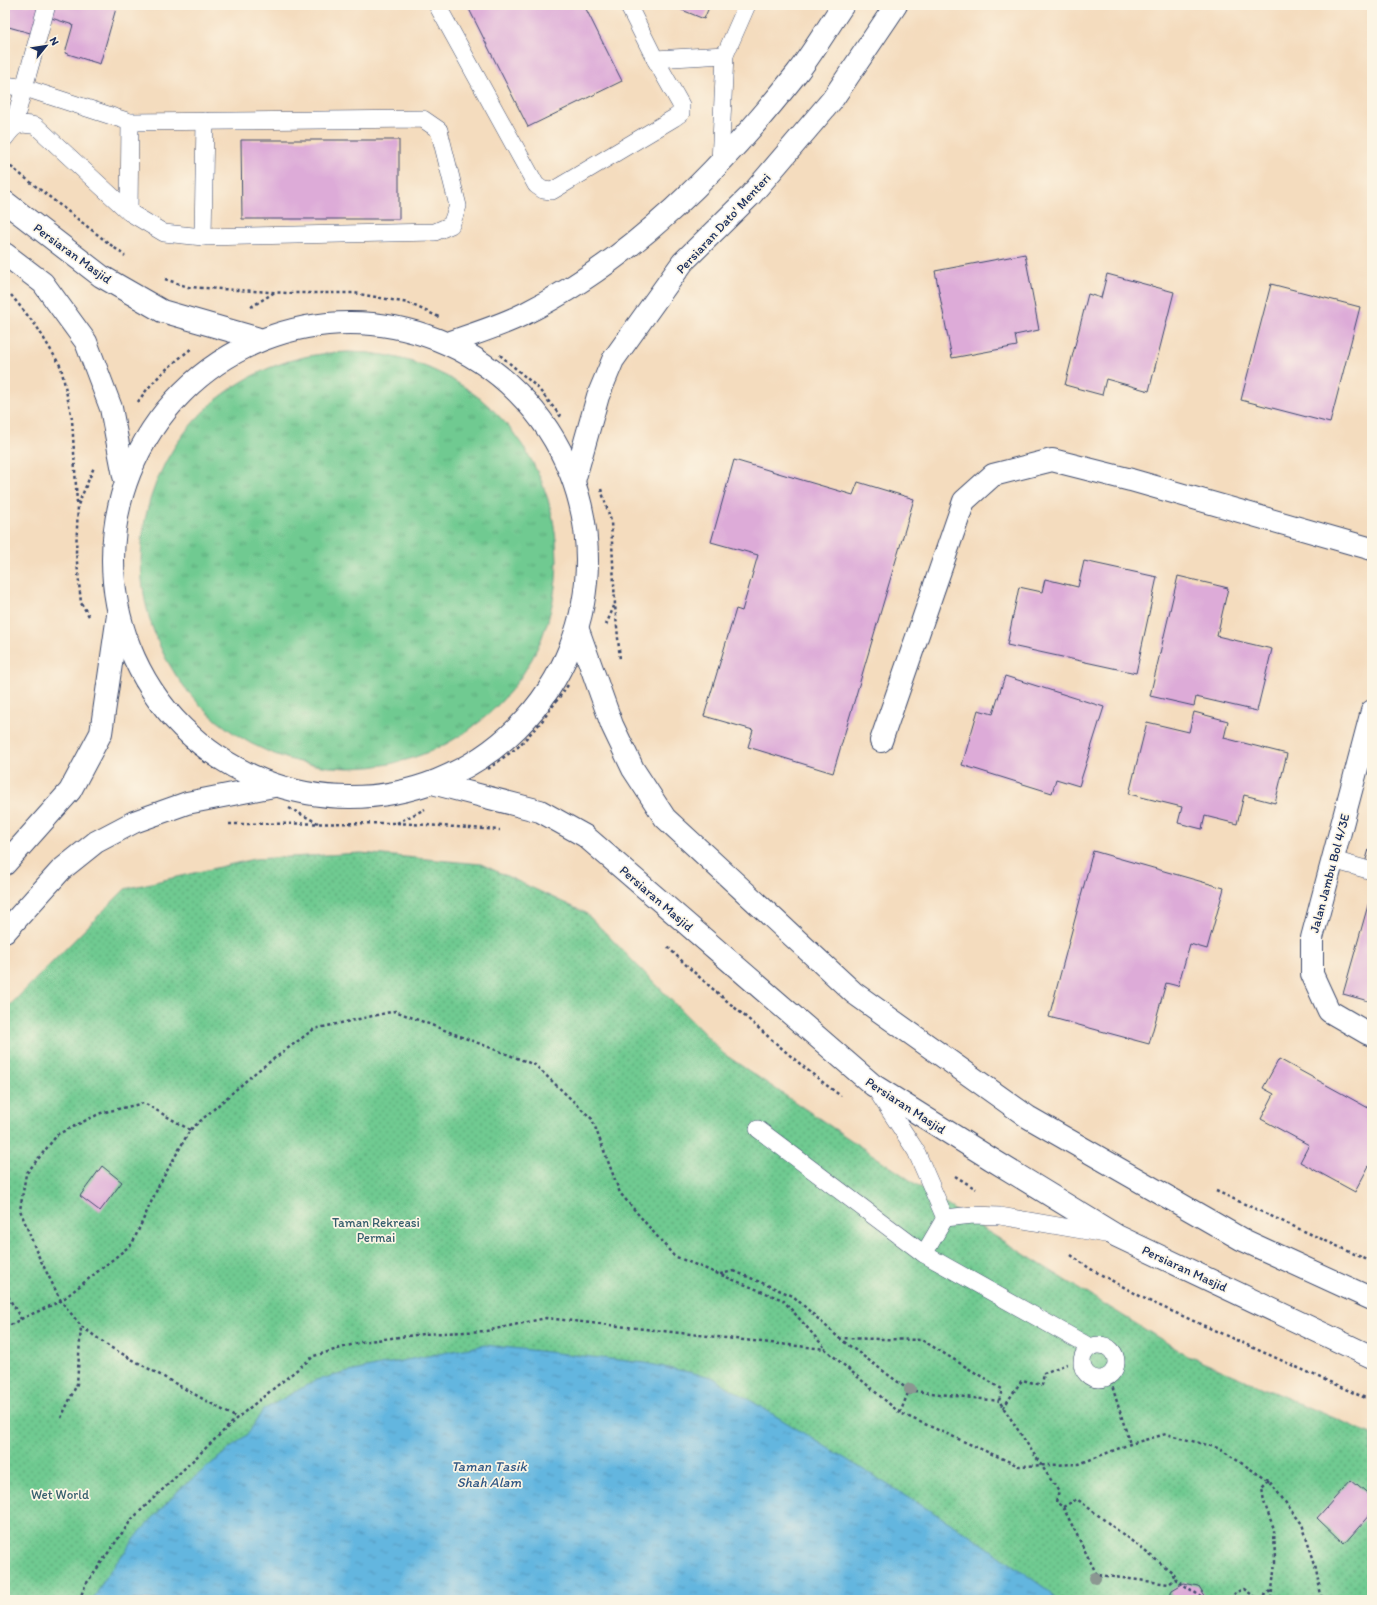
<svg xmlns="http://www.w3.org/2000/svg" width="1377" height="1605" viewBox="0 0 1377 1605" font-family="Itim,sans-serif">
<defs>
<pattern id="grass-tufts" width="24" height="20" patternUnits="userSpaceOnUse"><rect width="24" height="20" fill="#70ca91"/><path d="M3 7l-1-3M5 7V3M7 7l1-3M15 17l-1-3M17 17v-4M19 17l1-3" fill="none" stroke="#5ba47a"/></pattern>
<pattern id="park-dots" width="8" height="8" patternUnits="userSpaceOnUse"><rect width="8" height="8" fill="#70ca91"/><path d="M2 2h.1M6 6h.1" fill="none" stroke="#5ba47a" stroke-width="1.8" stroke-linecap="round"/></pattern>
<pattern id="water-ripples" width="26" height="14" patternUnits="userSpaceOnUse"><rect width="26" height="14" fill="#64b6df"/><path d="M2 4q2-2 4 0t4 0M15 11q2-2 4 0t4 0" fill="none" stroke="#5294b8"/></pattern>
</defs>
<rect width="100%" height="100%" fill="#fcf5e5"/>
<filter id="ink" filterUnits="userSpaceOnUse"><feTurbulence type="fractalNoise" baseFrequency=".025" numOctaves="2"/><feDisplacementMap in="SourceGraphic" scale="8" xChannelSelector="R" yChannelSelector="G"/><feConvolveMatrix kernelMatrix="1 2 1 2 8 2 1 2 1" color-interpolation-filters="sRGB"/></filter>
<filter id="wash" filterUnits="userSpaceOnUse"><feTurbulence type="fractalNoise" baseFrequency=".012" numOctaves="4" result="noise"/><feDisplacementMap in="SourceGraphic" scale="16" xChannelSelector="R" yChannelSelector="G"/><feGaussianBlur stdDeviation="0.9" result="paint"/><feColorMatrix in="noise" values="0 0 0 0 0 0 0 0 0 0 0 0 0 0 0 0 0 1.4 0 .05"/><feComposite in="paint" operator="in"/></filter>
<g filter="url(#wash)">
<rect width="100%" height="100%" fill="#f4dcbe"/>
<!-- grass -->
<circle fill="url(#grass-tufts)" stroke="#467c78" cx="349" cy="560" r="208"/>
<!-- park -->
<path fill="url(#park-dots)" stroke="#467c78" d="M 361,853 L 481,864 L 586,913 L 724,1054 L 969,1220 L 1188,1356 L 1372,1434 L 1372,1600 L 5,1600 L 5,1010 L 125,889 L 254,859 Z"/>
<!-- water -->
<path fill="url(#water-ripples)" stroke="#40729e" d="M 485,1345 L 645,1363 L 712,1377 L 970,1535 L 1049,1591 L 1056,1600 L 93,1600 L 106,1576 L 140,1532 L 180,1489 L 248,1434 L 263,1410 L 316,1380 L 375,1366 Z"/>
<g id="blocks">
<!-- building -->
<g fill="#ddabd8">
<path d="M 5,5 L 117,5 L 100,64 L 65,53 L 73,25 L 39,14 L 34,34 L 5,26 Z"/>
<path d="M 467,5 L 584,5 L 622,81 L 528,127 Z"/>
<path d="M 670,5 L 710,5 L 704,19 Z"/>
<path d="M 241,140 L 399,140 L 399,219 L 242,219 Z"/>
<path d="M 1025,254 L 1039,330 L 1015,335 L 1017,346 L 952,358 L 935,271 Z"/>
<path d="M 1107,274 L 1174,292 L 1149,391 L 1106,379 L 1102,395 L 1065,385 L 1088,294 L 1101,298 Z"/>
<path d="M 1271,284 L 1360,307 L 1330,423 L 1241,400 Z"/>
<path d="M 734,460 L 853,495 L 858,482 L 914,499 L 833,773 L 748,747 L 753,730 L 704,716 L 736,609 L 742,611 L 758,555 L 711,542 Z"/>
<path d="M 1084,561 L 1157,577 L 1136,673 L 1007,645 L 1019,587 L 1042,592 L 1045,579 L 1078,587 Z"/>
<path d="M 1178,576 L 1228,588 L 1217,636 L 1272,649 L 1257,711 L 1196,697 L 1194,706 L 1150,696 Z"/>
<path d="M 1005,676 L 1104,707 L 1079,786 L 1056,779 L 1052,793 L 962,765 L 978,710 L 993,714 Z"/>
<path d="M 1194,712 L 1228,721 L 1224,738 L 1287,754 L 1275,803 L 1244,795 L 1237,824 L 1205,816 L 1202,829 L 1178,823 L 1182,807 L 1129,794 L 1147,722 L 1189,732 Z"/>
<path d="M 1372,839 L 1372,865 L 1365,863 Z"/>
<path d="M 1093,851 L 1224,888 L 1207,949 L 1190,944 L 1178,986 L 1166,983 L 1149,1044 L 1049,1017 Z"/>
<path d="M 1372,891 L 1372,1002 L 1343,994 Z"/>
<path d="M 1279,1059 L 1372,1110 L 1372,1160 L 1355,1192 L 1300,1162 L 1309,1145 L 1261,1119 L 1274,1094 L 1263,1088 Z"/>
<path d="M 102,1166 L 122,1182 L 100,1211 L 80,1196 Z"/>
<path d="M 1351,1480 L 1372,1498 L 1372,1512 L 1344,1544 L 1317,1518 Z"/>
<path d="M 1184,1583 L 1198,1586 L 1206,1598 L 1206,1600 L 1169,1600 L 1172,1590 Z"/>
</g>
</g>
</g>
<g filter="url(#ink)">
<use href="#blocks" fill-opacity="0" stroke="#3c496c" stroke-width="1"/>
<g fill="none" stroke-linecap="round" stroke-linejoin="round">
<defs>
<g id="lane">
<path d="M 437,5 L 536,185 L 543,190 L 552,191 L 674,118 L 681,113 L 681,105 L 655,59 L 628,5"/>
<path d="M 655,59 L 725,55"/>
<path d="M 5,85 L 25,88 L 130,122 L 423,119 L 439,130 L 458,206 L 451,225 L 435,232 L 203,237 L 164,233 L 129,212 L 36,126 C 19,122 15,124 5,138"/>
<path d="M 13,127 L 47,5"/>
<path d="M 720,163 L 725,55 L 747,5"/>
<path d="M 129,212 L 130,122"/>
<path d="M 203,237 L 205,121"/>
<path d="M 1333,860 L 1372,871"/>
<path d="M 875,1088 L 916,1151 L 945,1218"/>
<path d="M 758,1129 L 924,1254 L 1090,1347"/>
<path d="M 945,1218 L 973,1215 L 1000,1216 L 1111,1235"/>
<path d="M 924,1254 L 945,1218"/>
<circle cx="1099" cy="1362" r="17"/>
</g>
<g id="street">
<path d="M 1372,711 L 1312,938 L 1312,974 L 1329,1011 L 1367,1033 L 1372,1035"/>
<path d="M 881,741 L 964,501 L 993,475 L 1052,460 L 1131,480 L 1372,549"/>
</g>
<g id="secondary">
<path d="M 448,343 C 473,334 500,326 524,314 C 634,259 722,168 797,73 C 814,51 828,27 843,5"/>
<path d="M 574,481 L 598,396 L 613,360 L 683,262 L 751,195 L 832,100 L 896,5"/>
</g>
<g id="primary">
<path d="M 5,202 L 101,276 L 162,311 L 256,338"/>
<path d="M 5,254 L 43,283 L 86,342 L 111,408 L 124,476"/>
<circle cx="350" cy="560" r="237"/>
<path d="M 578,630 L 612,725 L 633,769 L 665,818 L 854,993 L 1028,1117 L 1241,1239 L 1372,1299"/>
<path d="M 436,784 L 540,811 L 585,836 L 873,1085 L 991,1159 L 1117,1236 L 1372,1357"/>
<path d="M 5,864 L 70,791 L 101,733 L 118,615"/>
<path d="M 5,932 L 61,870 L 96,842 L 134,822 L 187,803 L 274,786"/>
</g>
</defs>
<!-- lane casing -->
<use href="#lane" stroke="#3c496c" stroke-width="18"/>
<!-- street casing -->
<use href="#street" stroke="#3c496c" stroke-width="24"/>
<!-- secondary casing -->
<use href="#secondary" stroke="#3c496c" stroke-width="24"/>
<!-- primary casing -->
<use href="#primary" stroke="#3c496c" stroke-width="24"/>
<!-- path -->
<g stroke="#3c496c" stroke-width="2.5" stroke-dasharray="3 3" stroke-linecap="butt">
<path d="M 6,163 L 125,256"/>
<path d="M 165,279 L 188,287 L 287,293 L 354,293 L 408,303 L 439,317"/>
<path d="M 11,295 L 37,327 L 61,367 L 72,419 L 77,503"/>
<path d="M 251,307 L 275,292"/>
<path d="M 500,355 L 537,387 L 562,418"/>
<path d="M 138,402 C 152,380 172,364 192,348"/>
<path d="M 601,489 L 611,521 L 615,605 L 620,660"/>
<path d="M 89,616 L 81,603 L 76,552 L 78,505 L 94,467"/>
<path d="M 606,625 L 614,606"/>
<path d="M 136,685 C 158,717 182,748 216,769"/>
<path d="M 488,769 L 518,747 L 542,721 L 568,685"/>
<path d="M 289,808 L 318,823"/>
<path d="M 397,823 L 425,809"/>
<path d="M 229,824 L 397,823 L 500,830"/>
<path d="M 668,947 C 692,972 720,995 747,1018 C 778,1045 808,1072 841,1096"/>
<path d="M 190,1130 L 144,1103 L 101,1113 L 58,1134 L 26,1174 L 20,1210 L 37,1253 L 61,1301 L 81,1326 L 110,1347 L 237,1418"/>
<path d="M 955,1176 L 976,1189"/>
<path d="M 1216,1191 L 1372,1262"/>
<path d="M 1071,1255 L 1089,1268 L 1149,1301 L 1372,1401"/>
<path d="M 720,1274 L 734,1271"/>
<path d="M 5,1291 L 21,1319"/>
<path d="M 5,1328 L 21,1319 L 61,1301 L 132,1244 L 159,1185 L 190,1130 L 256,1072 L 314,1029 L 395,1011 L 535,1065 L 592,1119 L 620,1193 L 674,1256 L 783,1300 L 825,1348"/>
<path d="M 839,1338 L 906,1388"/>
<path d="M 1109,1376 L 1130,1444"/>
<path d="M 909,1386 L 913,1387 L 914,1391 L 910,1394 L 906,1392 L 906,1388 Z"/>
<path d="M 914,1391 L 999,1401"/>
<path d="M 1003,1408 L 1022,1380 L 1042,1385 L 1044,1373 L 1067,1364"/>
<path d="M 900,1413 L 908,1393"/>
<path d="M 61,1418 L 77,1384 L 81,1326"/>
<path d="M 1269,1481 L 1262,1488 L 1264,1502 L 1274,1529 L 1275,1562 L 1271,1600"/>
<path d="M 1063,1507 L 1077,1499 L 1172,1572 L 1175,1579"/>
<path d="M 1096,1573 L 1099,1575 L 1099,1580 L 1095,1581 L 1092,1579 L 1092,1575 Z"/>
<path d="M 1099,1575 L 1169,1584 L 1175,1579 L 1206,1600"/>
<path d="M 1258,1599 L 1271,1591"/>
<path d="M 79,1600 L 86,1584 L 132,1519 L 237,1418 L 314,1356 L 361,1342 L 423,1334 L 486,1331 L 546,1318 L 825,1349 L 900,1413 L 1019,1466 L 1079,1464 L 1130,1444 L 1166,1434 L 1218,1448 L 1269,1481 L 1302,1524 L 1315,1564 L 1322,1600"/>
<path d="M 1230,1600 L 1236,1592 L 1244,1589 L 1258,1599"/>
</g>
<!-- lane -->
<use href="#lane" stroke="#fff" stroke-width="17"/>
<!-- street -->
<use href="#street" stroke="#fff" stroke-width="22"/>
<!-- secondary -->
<use href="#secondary" stroke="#fff" stroke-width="22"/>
<!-- primary -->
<use href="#primary" stroke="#fff" stroke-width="22"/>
<!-- path-bridge -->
<path stroke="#3c496c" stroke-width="2.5" stroke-dasharray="3 3" stroke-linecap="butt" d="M 734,1271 L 793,1296 L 839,1338 L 922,1340 L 1002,1389 L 999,1401 L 1059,1492 L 1056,1502 L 1063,1507 L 1096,1573"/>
</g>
<!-- trees -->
<g fill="#8b9791">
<circle cx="910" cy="1389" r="6"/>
<circle cx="1095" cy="1578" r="6"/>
</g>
</g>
<g text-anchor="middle" stroke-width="3.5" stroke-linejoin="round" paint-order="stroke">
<!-- street labels -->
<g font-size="13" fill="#1b2f5e" stroke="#fcf5e5">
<text transform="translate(723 223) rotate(-47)" y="5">Persiaran Dato' Menteri</text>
<text transform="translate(73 253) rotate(36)" y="5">Persiaran Masjid</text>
<text transform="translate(1329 873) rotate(-75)" y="5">Jalan Jambu Bol 4/3E</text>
<text transform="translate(657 898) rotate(41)" y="5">Persiaran Masjid</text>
<text transform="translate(906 1105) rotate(33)" y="5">Persiaran Masjid</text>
<text transform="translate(1185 1268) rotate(25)" y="5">Persiaran Masjid</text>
</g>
<!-- park labels -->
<g font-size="13" fill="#355e6d" stroke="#fcf5e5">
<text x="376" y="1227">Taman Rekreasi<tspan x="376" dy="15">Permai</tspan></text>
<text x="60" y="1499">Wet World</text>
</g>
<!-- water labels -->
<g font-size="14" font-style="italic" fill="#315885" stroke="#fcf5e5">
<text x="489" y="1471">Taman Tasik<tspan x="489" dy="16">Shah Alam</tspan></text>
</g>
</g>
<!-- margin -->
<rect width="1377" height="1605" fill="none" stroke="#fcf5e5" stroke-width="20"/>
<!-- north arrow -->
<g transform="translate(46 46) rotate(60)" stroke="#fcf5e5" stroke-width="3" paint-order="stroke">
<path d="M0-3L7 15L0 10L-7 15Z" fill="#1b2f5e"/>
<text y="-6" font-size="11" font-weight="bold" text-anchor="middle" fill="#1b2f5e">N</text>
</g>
</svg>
